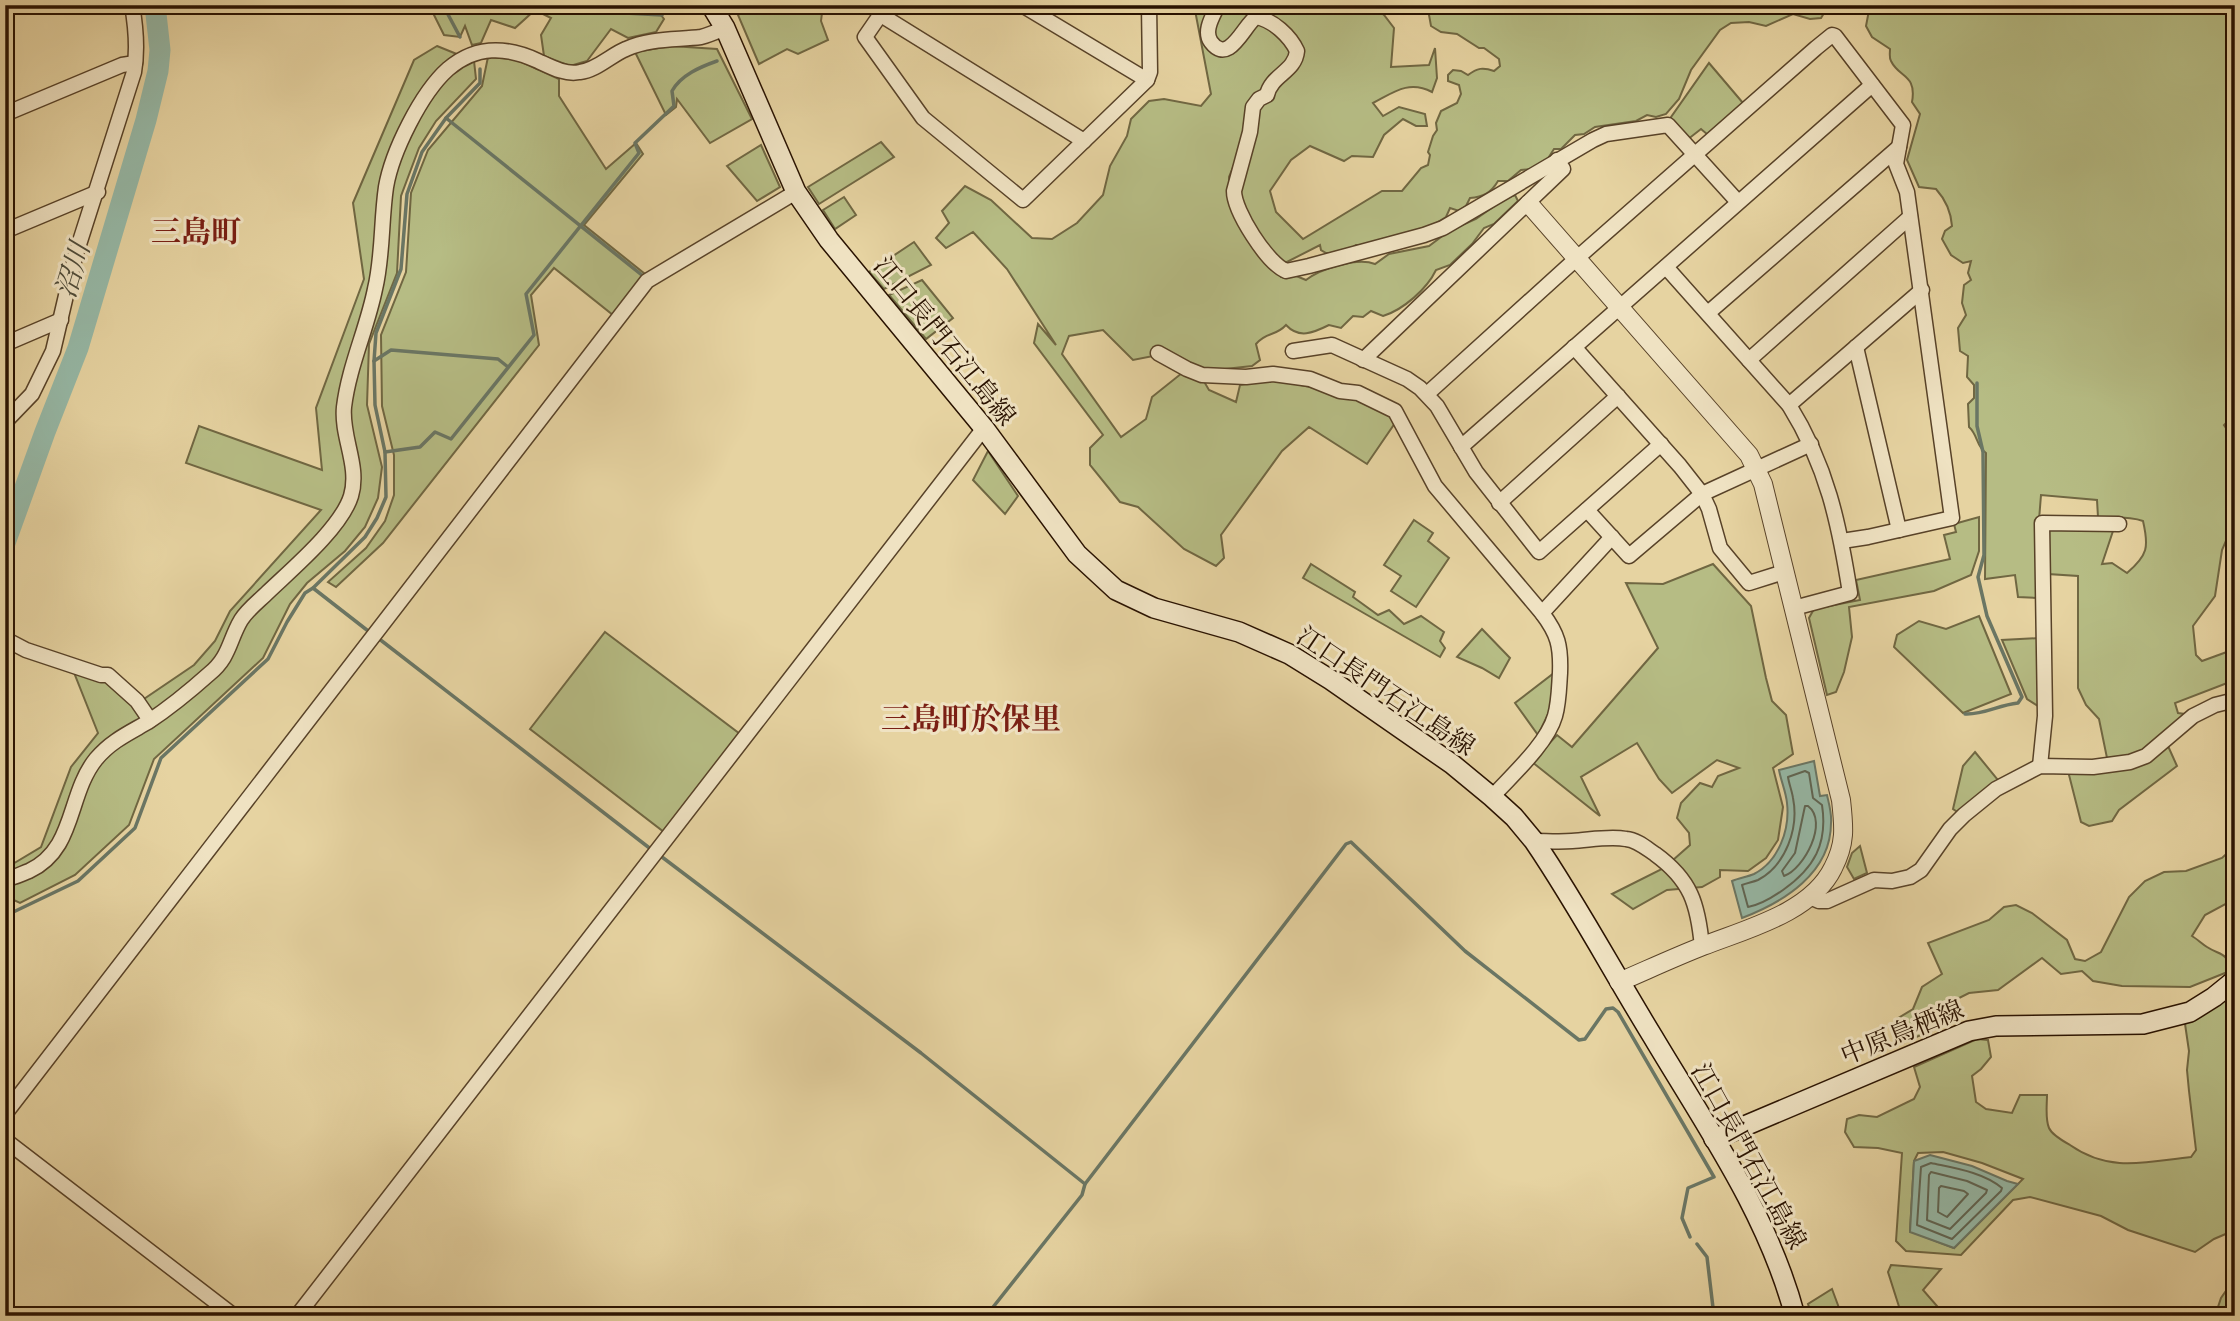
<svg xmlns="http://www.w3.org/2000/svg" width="2240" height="1321" viewBox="0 0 2240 1321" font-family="'Gentium Book Plus','Noto Serif JP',serif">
<rect width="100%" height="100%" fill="#e6d3a1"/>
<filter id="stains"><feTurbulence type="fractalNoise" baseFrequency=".00286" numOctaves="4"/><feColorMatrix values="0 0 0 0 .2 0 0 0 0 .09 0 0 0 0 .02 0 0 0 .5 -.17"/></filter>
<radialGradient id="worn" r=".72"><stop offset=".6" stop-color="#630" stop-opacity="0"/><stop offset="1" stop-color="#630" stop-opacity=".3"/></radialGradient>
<!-- green -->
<g fill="#b6bc84" stroke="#706742" stroke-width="2" fill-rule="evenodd">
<path d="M 429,5 L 636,5 L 658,11 L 664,19 L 656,32 L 628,38 L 611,29 L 587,61 L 570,66 L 544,56 L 541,35 L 551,18 L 535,10 L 515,28 L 491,20 L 481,43 L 472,45 L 465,26 L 460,37 L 444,35 Z"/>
<path d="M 755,5 L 823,5 L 821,21 L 828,40 L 798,54 L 787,49 L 759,64 L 738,15 Z"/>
<path d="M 1194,5 L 1373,5 L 1384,15 L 1394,28 L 1391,67 L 1429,65 L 1435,48 L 1437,78 L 1432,92 C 1409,80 1394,92 1373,103 L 1383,116 L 1399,107 L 1425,114 L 1427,126 L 1416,126 L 1403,119 L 1384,135 L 1373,157 L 1352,156 L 1344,161 L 1310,146 L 1291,160 L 1270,191 L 1276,212 L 1303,239 L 1382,191 L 1402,191 L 1421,168 L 1428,165 L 1430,155 L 1428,152 L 1433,136 L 1437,130 L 1436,123 L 1441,111 L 1457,103 L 1461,94 L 1459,85 L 1448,81 L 1448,75 L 1453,70 L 1461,71 L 1468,75 C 1477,68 1483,67 1494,71 L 1500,66 L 1499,59 L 1484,48 L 1479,48 L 1457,34 L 1441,32 L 1431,26 L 1429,15 L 1435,5 L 1829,5 L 1821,18 L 1810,19 L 1793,14 L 1766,26 L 1749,22 L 1731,23 L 1720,30 L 1691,70 L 1679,99 L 1666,114 L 1656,117 L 1647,115 L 1636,121 L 1595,127 L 1584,134 L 1575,135 L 1561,149 L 1554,149 L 1547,160 L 1531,169 L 1521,170 L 1508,181 L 1498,181 C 1491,193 1483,197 1470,198 L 1466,206 L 1459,211 L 1450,208 L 1446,217 L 1433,225 L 1397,237 L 1368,245 L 1356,245 L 1347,251 L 1334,253 L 1326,253 L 1321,250 L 1320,245 L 1283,264 L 1249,225 L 1238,198 L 1245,139 L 1229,177 L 1230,195 L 1270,266 L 1281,277 L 1294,275 L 1306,280 C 1320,269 1357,257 1375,264 L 1389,254 L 1429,246 L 1449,231 L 1476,219 L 1506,198 L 1515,195 L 1518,201 L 1494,224 L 1484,228 L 1472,244 L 1450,265 L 1436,270 C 1427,289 1403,310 1383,316 L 1371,311 L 1363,317 L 1353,316 L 1341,328 L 1329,325 C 1313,333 1299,339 1286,325 C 1275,337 1267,331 1256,344 L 1260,360 L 1252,366 L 1207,371 L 1153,356 L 1133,360 L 1103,330 L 1069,336 L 1062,354 L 1121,437 L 1146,419 L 1152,397 L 1182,373 L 1202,378 L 1209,390 L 1236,402 L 1240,385 L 1272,379 L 1358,397 L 1385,411 L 1395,423 L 1367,464 L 1309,427 L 1282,451 L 1221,535 L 1224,558 L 1216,566 L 1184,549 L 1138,507 L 1120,502 L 1090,465 L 1090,448 L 1103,435 L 1034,343 L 1038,324 L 1056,345 L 1007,269 L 973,232 L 946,248 L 936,238 L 949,223 L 942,211 L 965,186 L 991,200 L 1032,238 L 1052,239 L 1077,223 L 1103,195 L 1110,166 L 1127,136 L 1131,119 L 1149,101 L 1164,99 L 1201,106 L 1211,94 Z"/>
<path d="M 1870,5 L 2235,5 L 2235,414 L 2224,425 L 2235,441 L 2235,520 L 2222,550 L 2215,596 L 2193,626 L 2196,655 L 2202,661 L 2235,649 L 2235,680 L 2175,703 L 2178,713 L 2185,714 L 2156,744 L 2135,755 L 2107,758 L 2099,719 L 2086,705 L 2078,688 L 2078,576 L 2048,574 L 2047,528 L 2114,528 L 2102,564 L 2112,563 L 2127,573 C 2148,555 2149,547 2143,521 C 2129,516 2112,518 2098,517 L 2097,500 L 2041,495 L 2039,520 L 2038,598 L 2018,597 L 2015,575 L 1985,579 L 1986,453 C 1976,446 1978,435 1969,427 L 1968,404 L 1974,398 L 1974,385 L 1967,377 L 1968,356 L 1960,351 L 1958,328 L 1966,315 L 1962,303 L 1964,285 L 1971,280 L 1968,273 L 1971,261 L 1963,263 L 1951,255 L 1942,239 L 1945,231 L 1952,226 C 1951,212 1945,199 1936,189 L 1919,187 L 1907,160 L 1920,114 L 1912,102 C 1917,74 1899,78 1891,61 C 1889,58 1890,53 1890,49 L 1872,37 L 1866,26 Z"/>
<path d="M 437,46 L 474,61 L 476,79 L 436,121 L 419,148 L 401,196 L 397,273 L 369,344 L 367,405 L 382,467 L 378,498 L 365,527 L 345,551 L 307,583 L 290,604 L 263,658 L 154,759 L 129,825 L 75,875 L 20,903 L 5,896 L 5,864 L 11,865 L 41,847 L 71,767 L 98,733 L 73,670 L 108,681 L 135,705 L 194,665 L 215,641 L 230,611 L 321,510 L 186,463 L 199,426 L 322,470 L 316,408 L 364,279 L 353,203 L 414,60 Z"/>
<path d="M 671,46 L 717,49 L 752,119 L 710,143 L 677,99 L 676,107 L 666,115 L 635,52 Z"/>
<path d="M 488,57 L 515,59 L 559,79 L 559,96 L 606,169 L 636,143 L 643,154 L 584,225 L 645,274 L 613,315 L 554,268 L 531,295 L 539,345 L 383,543 L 336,587 L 328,582 L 366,548 L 385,521 L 394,495 L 394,455 L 382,406 L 381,335 L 406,272 L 411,193 L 428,150 L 482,86 Z"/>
<path d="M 1709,63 L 1743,103 L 1708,135 L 1701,129 L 1687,140 L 1669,120 Z"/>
<path d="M 881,142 L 894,157 L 819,204 L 808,187 Z"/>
<path d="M 761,145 L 780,187 L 757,201 L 727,166 Z"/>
<path d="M 844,197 L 856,215 L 835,229 L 823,210 Z"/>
<path d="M 914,242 L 931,265 L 884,289 L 869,272 Z"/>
<path d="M 922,280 L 953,318 L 926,339 L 889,295 Z"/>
<path d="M 988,451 L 1018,496 L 1005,514 L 973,480 Z"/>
<path d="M 1979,517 L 1979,551 L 1971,575 L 1934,591 L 1849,607 L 1852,637 L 1844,672 L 1836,692 L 1827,695 L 1809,618 L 1814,609 L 1860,600 L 1856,580 L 1950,559 L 1944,535 L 1956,532 L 1954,524 Z"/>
<path d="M 1414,520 L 1433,533 L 1428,541 L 1449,558 L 1416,607 L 1391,591 L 1401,576 L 1384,565 Z"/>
<path d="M 1311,564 L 1355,592 L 1353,597 L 1378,615 L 1389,610 L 1404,624 L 1421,616 L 1444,632 L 1440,641 L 1445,648 L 1440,657 L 1303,578 Z"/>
<path d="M 1713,564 L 1751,606 L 1766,678 L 1772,701 L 1786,715 L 1793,754 L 1773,768 L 1783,807 L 1778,840 L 1766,858 L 1748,871 L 1720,870 L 1720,877 L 1702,887 L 1667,890 L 1633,909 L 1612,894 L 1664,868 L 1690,845 L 1689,833 L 1677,818 L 1681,803 L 1700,783 L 1712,787 L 1718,776 L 1739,768 L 1717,760 L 1672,793 L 1659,779 L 1637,743 L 1581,777 L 1600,816 L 1532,762 L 1557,735 L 1572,747 L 1658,648 L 1626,583 L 1663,584 Z"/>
<path d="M 1979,616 L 2011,694 L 1963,713 L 1894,647 L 1897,635 L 1919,621 L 1946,629 Z"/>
<path d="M 1482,629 L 1510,658 L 1499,678 L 1482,668 L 1457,657 Z"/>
<path d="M 605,632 L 740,734 L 664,832 L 530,729 Z"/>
<path d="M 2039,638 L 2041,708 L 2027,699 L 2002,640 Z"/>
<path d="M 1554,673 L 1551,708 L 1538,735 L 1515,703 Z"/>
<path d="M 2168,746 L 2177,766 L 2119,810 L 2112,821 L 2089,826 L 2081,822 L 2068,771 Z"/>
<path d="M 1975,752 L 1998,780 L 1959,813 L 1953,809 L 1963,766 Z"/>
<path d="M 1860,846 L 1867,873 L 1854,879 L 1847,867 L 1852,853 Z"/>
<path d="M 2235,846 L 2235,899 L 2205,915 L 2192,936 C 2197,939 2202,944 2207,947 C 2221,956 2227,951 2230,971 L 2190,987 L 2122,986 L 2093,981 L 2082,971 L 2061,974 L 2042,958 L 1998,990 L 1969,993 L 1943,1006 L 1948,1024 L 1902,1043 L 1895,1020 L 1913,1009 L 1922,987 L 1942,974 L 1928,943 L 1989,920 L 2004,907 L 2016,905 L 2032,913 L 2067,940 L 2075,959 L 2085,961 L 2101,952 L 2129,897 L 2145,881 L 2164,872 L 2186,871 L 2222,858 Z"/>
<path d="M 2235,992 L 2235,1230 L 2214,1239 L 2195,1252 L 2128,1230 L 2101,1216 L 2030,1197 L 2013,1200 L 1961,1255 L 1906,1251 L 1896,1241 L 1902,1153 L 1878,1148 L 1854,1147 L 1845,1132 L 1847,1119 L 1859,1115 L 1877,1117 L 1914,1099 L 1920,1087 L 1914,1067 L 1977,1039 L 1988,1040 L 1991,1057 L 1981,1069 L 1972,1076 L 1976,1102 L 1986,1109 L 2012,1113 L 2020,1095 L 2047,1095 C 2047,1104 2045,1119 2049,1128 C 2052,1135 2063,1141 2070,1145 C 2110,1173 2146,1162 2191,1157 L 2196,1150 L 2189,1091 L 2187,1070 L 2189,1051 L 2185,1024 ZM 1943,1152 L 1982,1163 L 2023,1179 L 1954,1248 L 1910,1231 L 1914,1161 L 1918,1153 Z"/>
<path d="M 1891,1265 L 1941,1269 L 1923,1290 L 1937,1306 L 1928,1316 L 1902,1316 L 1888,1272 Z"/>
<path d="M 2235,1278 L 2235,1316 L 2215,1316 L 2221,1298 Z"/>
<path d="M 1832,1289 L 1842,1316 L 1812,1316 L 1808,1304 Z"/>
</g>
<!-- water -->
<g fill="#96b8a6" stroke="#6a7664" stroke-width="2">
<path d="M 1814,761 L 1820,796 L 1827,795 C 1829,804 1832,814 1831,823 C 1831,873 1784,902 1742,918 L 1732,881 C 1739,878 1747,877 1754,874 C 1779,861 1790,829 1787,803 C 1786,792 1781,781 1779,770 Z"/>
<path d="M 1930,1155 L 1972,1166 L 2007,1181 L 2018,1184 L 1954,1248 L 1910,1232 L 1914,1161 Z"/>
</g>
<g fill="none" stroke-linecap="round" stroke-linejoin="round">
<!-- shore -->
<g stroke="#606553" stroke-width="2">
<path d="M 1805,771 L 1809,773 L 1813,798 L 1822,805 C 1828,844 1814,868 1783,890 C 1773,897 1760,905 1748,907 L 1742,885 C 1747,883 1753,882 1758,880 C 1786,865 1799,828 1793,798 C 1792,791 1789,784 1788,777 Z"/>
<path d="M 1805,806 L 1808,806 C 1829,822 1804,869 1784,876 L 1782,871 L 1795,853 Z"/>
<path d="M 1931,1163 C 1954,1168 1983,1172 2002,1188 L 2001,1191 L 1952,1239 L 1917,1225 L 1921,1167 Z"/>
<path d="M 1931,1172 L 1967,1181 L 1987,1190 L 1986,1193 L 1950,1229 L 1927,1220 L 1929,1175 Z"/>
<path d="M 1941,1186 L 1964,1191 L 1968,1194 L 1947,1217 L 1938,1212 L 1939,1188 Z"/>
</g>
<!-- stream -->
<g stroke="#6a7664" stroke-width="3.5">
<path d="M 443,5 L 460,37"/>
<path d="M 619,5 L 625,13 L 662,15 L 667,5"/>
<path d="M 446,118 L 643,276"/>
<path d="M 374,361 L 391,350 L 498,359 L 508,367"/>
<path d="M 385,452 L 420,447 L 435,432 L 451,439 L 534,335 L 526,294 L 639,153 L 635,143 L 674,106 L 672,91 C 681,75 700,67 717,61"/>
<path d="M 313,588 L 372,634"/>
<path d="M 378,638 L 652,850"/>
<path d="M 1965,714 C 1984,715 1998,705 2018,703 L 2022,697 L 1987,616 L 1978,577 L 1984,555 L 1983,452 L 1977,426 L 1977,383"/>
<path d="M 658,854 L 921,1053 L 1085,1184 L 1082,1195 L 986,1316"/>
<path d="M 5,916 L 78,881 L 135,828 L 161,758 L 268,659 L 287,622 L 305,593 L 313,588 L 365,537 L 377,518 L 386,497 L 385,452 L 375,405 L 374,361 L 376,333 L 401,269 L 407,194 L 422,152 L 446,118 L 480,83 L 480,69"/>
<path d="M 1085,1184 L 1346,844 L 1351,842 L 1465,951 L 1579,1040 L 1585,1039 L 1606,1009 L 1613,1008 L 1618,1012 L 1714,1177 L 1688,1188 L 1682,1218 L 1690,1237"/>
<path d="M 1697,1244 L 1707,1257 L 1714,1316"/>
</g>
<!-- river -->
<path stroke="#96b8a6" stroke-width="21" d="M 5,543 L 45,432 L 78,348 L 146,120 L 158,71 L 160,50 L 155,5"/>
<defs>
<g id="minor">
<path d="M 887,5 L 865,37 L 923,118 L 1023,200 L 1147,80 L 1150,72 L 1149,5"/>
<path d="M 1022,5 L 1147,80"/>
<path d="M 1218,5 C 1213,16 1203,31 1211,42 C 1229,66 1244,25 1256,17 C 1273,20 1290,36 1297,51 C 1295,72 1271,75 1267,95 L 1259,99 L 1253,107 L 1250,132 L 1234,191 C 1234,211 1267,263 1286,271 L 1309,266 L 1424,235 L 1443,228 L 1593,140 L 1606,134 L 1668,125 L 1738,202"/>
<path d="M 881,15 L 1084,141"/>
<path d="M 5,114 L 122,65 L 135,63"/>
<path d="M 5,231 L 98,192"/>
<path d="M 1666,267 L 1789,405 C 1827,466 1839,523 1850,593 L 1794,608"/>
<path d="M 1708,313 L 1899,147"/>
<path d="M 5,344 L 61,320"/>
<path d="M 1574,347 L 1680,466 L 1702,494 L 1709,509 L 1720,548 L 1749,583 L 1784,572"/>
<path d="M 1856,347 L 1899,530"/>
<path d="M 1293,351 L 1332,345 L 1407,379 L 1420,388 L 1437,406 L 1476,472 L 1539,552 L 1661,444"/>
<path d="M 1158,353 L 1187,369 L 1202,375 L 1246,377 L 1273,374 L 1310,379 L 1340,391 L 1358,393 L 1395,411 L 1435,486 L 1542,613 C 1558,634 1561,646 1560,673 C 1559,687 1559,702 1555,716 C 1547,744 1512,775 1492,797"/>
<path d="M 1363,360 L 1563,169 L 1557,160"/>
<path d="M 1749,360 L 1910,217"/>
<path d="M 1427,394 L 1576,259 L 1816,48 L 1832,35 L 1835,36 L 1903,125 L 1896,164 L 1907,192 L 1952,518 L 1868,537 L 1842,541"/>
<path d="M 1789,405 L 1922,290"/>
<path d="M 5,422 L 32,394 L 53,351 L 75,257 L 134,72 C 138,49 136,28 132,5"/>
<path d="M 1461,447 L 1872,85"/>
<path d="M 1499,503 L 1618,396"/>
<path d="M 1587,510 L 1629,556 L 1702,494 L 1811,444"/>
<path d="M 1542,613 L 1612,537"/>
<path d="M 5,639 L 26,650 L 101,675 L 108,675 L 137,701 L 150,720"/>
<path d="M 2040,766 L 2045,716 L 2042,523 L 2119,524"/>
<path d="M 1534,841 C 1546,841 1559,842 1572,841 C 1590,840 1609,836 1626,839 C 1637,840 1646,848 1655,854 C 1691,880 1698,904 1702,947"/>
<path d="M 5,879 C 14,878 21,874 29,871 C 76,849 67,795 96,759 C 111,741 129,733 148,722 C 169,708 190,691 209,674 C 230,657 229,640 241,620 C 248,609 259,601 268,592 C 292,569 341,528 351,496 C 360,466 341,437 344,407 C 349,366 367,329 375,289 C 383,256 381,221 386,187 C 392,152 421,93 448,69 C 476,45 506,46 538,61 C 551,67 565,75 580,72 C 597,70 611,55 626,49 C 650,38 676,40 701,37 C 709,35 718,31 725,28"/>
<path d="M 1810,897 L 1819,901 L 1827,901 L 1874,880 L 1892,881 L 1910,877 L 1921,870 L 1950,829 L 1964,815 L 1996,789 L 2040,766 L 2093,767 L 2130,762 L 2146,756 L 2193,716 L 2215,705 L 2235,700"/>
<path d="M 5,1114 L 647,281 L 796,192"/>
<path d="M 5,1140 L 234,1316"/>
<path d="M 297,1316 L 984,428"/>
</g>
<path id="tertiary" d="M 1529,204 L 1749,455 L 1763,484 L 1841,800 C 1844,827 1846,843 1833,868 C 1811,913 1746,929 1703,946 C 1675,957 1647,970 1619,982"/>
<g id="secondary">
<path d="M 711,5 L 725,28 L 796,192 L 829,240 L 984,428 L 1077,554 L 1116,590 L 1154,608 L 1239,632 L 1289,654 L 1331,680 L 1452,764 L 1492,797 L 1514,817 L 1534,841 C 1577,904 1613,972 1653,1037 C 1706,1126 1768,1214 1795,1316"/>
<path d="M 1714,1139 L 1969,1031 L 1996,1026 L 2143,1024 L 2190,1012 L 2214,997 L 2235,980"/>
</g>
</defs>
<!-- minor casing -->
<use href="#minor" stroke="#584228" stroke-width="17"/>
<!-- tertiary casing -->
<use href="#tertiary" stroke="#584228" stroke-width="20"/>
<!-- secondary casing -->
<use href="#secondary" stroke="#291200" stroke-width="22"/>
<!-- minor -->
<use href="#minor" stroke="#efe2c2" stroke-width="14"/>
<!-- tertiary -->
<use href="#tertiary" stroke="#efe2c2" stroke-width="18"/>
<!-- secondary -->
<use href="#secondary" stroke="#efe2c2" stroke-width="19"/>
</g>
<g text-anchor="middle" stroke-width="6" stroke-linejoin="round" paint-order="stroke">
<!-- street labels -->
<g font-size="26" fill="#291200" stroke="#efe2c2">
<text transform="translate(945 341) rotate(51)" y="9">江口長門石江島線</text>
<text transform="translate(1386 691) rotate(34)" y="9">江口長門石江島線</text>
<text transform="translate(1902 1032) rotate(-22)" y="9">中原鳥栖線</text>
<text transform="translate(1749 1156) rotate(61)" y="9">江口長門石江島線</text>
</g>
<!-- water labels -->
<g font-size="28" font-style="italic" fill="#4f4c3a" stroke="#efe2c2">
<text transform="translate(72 270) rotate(-73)" y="10">沼川</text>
</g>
<!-- quarter labels -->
<g font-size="30" font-weight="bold" fill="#7a1f14" stroke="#efe2c2">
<text x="196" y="242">三島町</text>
<text x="971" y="729">三島町於保里</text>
</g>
</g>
<!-- margin -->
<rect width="2240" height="1321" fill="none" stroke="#e6d3a1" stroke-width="28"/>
<rect x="7" y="7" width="2226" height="1307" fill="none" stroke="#291200" stroke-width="3.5"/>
<rect x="14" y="14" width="2212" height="1293" fill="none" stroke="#291200" stroke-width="2"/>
<rect width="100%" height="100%" filter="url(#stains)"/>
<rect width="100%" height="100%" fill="url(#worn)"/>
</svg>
